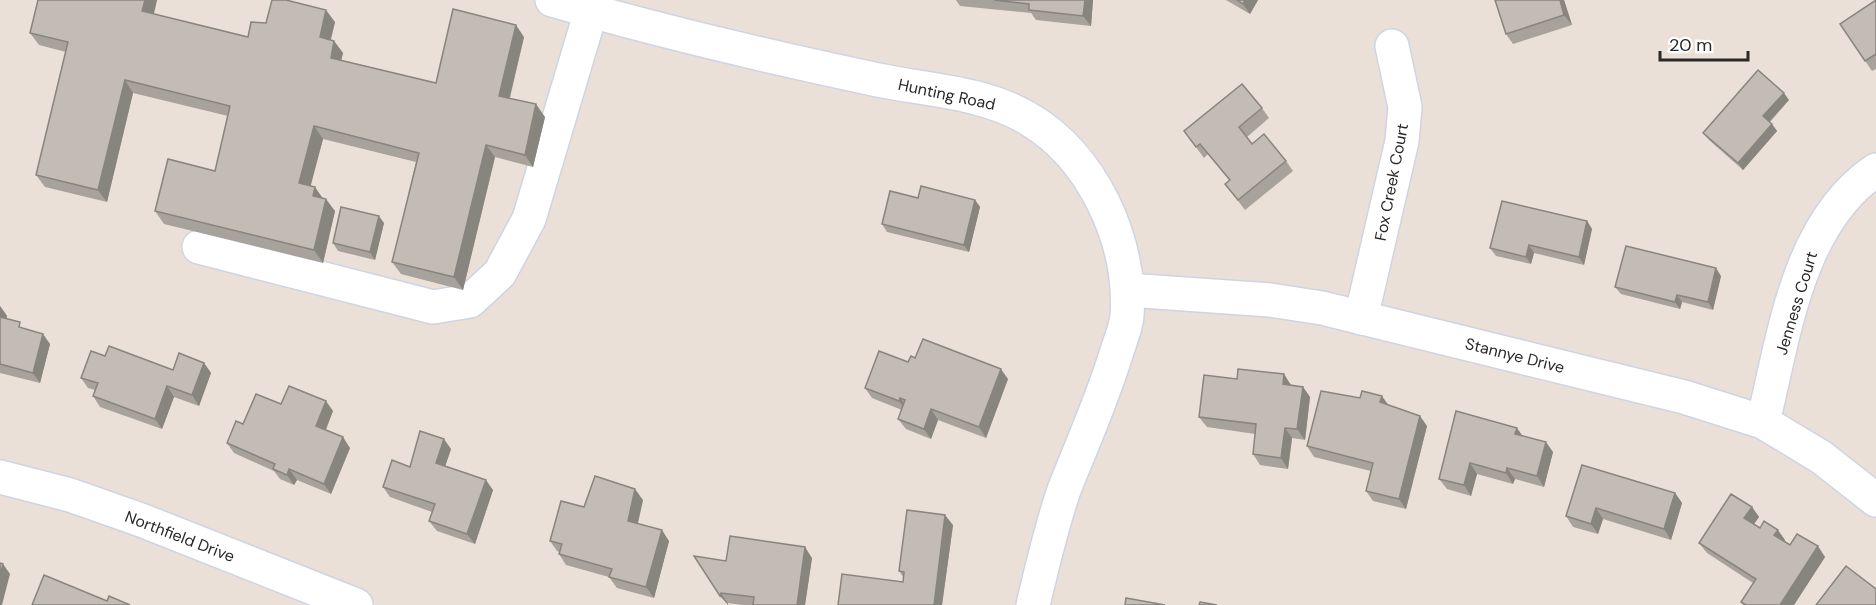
<svg xmlns="http://www.w3.org/2000/svg" width="1876" height="605" viewBox="0 0 1876 605" font-family="'DM Sans',sans-serif">
<rect width="100%" height="100%" fill="#ebe0d8"/>
<g fill="none" stroke-linecap="round" stroke-linejoin="round">
<defs>
<g id="minor">
<path d="M 552,0 C 659,31 769,57 878,80 C 927,90 983,92 1027,118 C 1093,156 1132,242 1127,316 C 1126,327 1121,339 1117,351 C 1103,398 1082,444 1064,490 C 1051,528 1042,567 1033,605"/>
<path d="M 199,247 L 433,307 L 470,301 L 500,273 L 529,219 L 591,11"/>
<path d="M 1128,290 L 1270,300 L 1322,308 L 1684,397 L 1763,422 L 1821,457 L 1876,500"/>
<path d="M 1361,318 L 1402,141 L 1405,107 L 1392,46"/>
<path d="M 1763,422 C 1784,337 1797,223 1876,170"/>
<path d="M 0,477 L 70,495 L 141,520 L 356,605"/>
</g>
</defs>
<!-- minor casing -->
<use href="#minor" stroke="#ced4e2" stroke-width="36"/>
<!-- minor -->
<use href="#minor" stroke="#fff" stroke-width="33"/>
</g>
<!-- wall -->
<g fill="#a7a29b">
<path d="M 157,0 L 154,14 L 248,37 L 266,23 L 335,22 L 331,40 L 334,41 L 343,53 L 341,60 L 436,83 L 524,37 L 510,98 L 545,117 L 533,167 L 495,157 L 463,290 L 401,274 L 392,262 L 416,162 L 323,139 L 310,186 L 335,211 L 323,263 L 164,224 L 155,211 L 215,171 L 228,116 L 133,93 L 107,202 L 45,187 L 36,175 L 66,52 L 39,45 L 30,33 Z"/>
<path d="M 956,0 L 1093,0 L 1091,26 L 1036,20 L 1031,13 L 960,6 Z"/>
<path d="M 1226,0 L 1258,0 L 1250,14 Z"/>
<path d="M 1564,0 L 1572,25 L 1513,44 L 1506,34 Z"/>
<path d="M 1876,0 L 1876,69 L 1872,71 L 1840,24 Z"/>
<path d="M 1789,100 L 1770,122 L 1777,131 L 1743,170 L 1709,140 L 1703,133 Z"/>
<path d="M 1262,108 L 1269,118 L 1247,137 L 1252,144 L 1286,161 L 1293,171 L 1245,210 L 1225,184 L 1229,180 L 1208,154 L 1204,158 L 1184,131 Z"/>
<path d="M 918,198 L 975,200 L 980,207 L 969,252 L 887,232 L 882,224 Z"/>
<path d="M 1587,221 L 1592,229 L 1584,265 L 1534,253 L 1531,264 L 1496,256 L 1490,248 Z"/>
<path d="M 384,223 L 375,260 L 338,251 L 333,243 Z"/>
<path d="M 1721,276 L 1713,310 L 1682,302 L 1680,309 L 1621,294 L 1615,287 Z"/>
<path d="M 0,306 L 7,316 L 6,319 L 50,344 L 40,383 L 0,373 Z"/>
<path d="M 908,362 L 1008,379 L 986,438 L 938,420 L 931,439 L 906,429 L 898,419 L 902,410 L 872,398 L 865,388 Z"/>
<path d="M 204,363 L 211,373 L 199,406 L 174,397 L 162,429 L 100,407 L 93,396 L 95,390 L 88,388 L 81,378 L 173,370 Z"/>
<path d="M 1291,385 L 1303,387 L 1310,397 L 1305,440 L 1292,438 L 1288,469 L 1260,465 L 1253,454 L 1255,434 L 1207,427 L 1199,417 Z"/>
<path d="M 281,404 L 333,411 L 326,430 L 350,448 L 331,494 L 297,480 L 294,485 L 280,479 L 274,471 L 234,453 L 227,443 L 243,424 Z"/>
<path d="M 1388,405 L 1427,426 L 1406,509 L 1373,501 L 1366,491 L 1371,471 L 1314,457 L 1307,446 Z"/>
<path d="M 1522,436 L 1553,452 L 1544,487 L 1515,479 L 1513,484 L 1477,474 L 1471,496 L 1447,489 L 1439,479 Z"/>
<path d="M 451,449 L 445,466 L 493,490 L 475,544 L 437,531 L 429,521 L 432,512 L 390,497 L 383,487 L 410,467 Z"/>
<path d="M 1582,465 L 1675,493 L 1682,503 L 1671,540 L 1603,519 L 1598,534 L 1573,527 L 1566,516 Z"/>
<path d="M 643,500 L 637,524 L 669,541 L 654,598 L 617,588 L 609,577 L 566,565 L 559,554 L 559,552 L 557,551 L 550,541 L 584,507 Z"/>
<path d="M 1752,507 L 1759,517 L 1754,524 L 1785,540 L 1784,542 L 1790,545 L 1825,557 L 1794,605 L 1743,605 L 1741,602 L 1753,583 L 1707,553 L 1699,543 Z"/>
<path d="M 953,525 L 942,605 L 838,605 L 903,582 L 904,578 L 899,571 Z"/>
<path d="M 694,556 L 726,561 L 812,558 L 805,605 L 742,605 L 728,603 Z"/>
</g>
<!-- shaded-wall -->
<g fill="#88847e">
<path d="M 145,0 L 157,0 L 151,24 L 142,11 Z"/>
<path d="M 1085,0 L 1093,0 L 1091,26 L 1083,16 Z"/>
<path d="M 1245,0 L 1258,0 L 1250,14 L 1243,4 Z"/>
<path d="M 1560,0 L 1564,0 L 1572,25 L 1564,15 Z"/>
<path d="M 326,10 L 335,22 L 328,49 L 320,37 Z"/>
<path d="M 516,25 L 524,37 L 507,108 L 499,96 Z"/>
<path d="M 334,41 L 343,53 L 339,70 L 331,58 Z"/>
<path d="M 125,80 L 133,93 L 107,202 L 98,190 Z"/>
<path d="M 1784,93 L 1789,100 L 1768,123 L 1763,116 Z"/>
<path d="M 536,104 L 545,117 L 533,167 L 525,155 Z"/>
<path d="M 1772,124 L 1777,131 L 1743,170 L 1738,163 Z"/>
<path d="M 314,126 L 323,139 L 308,196 L 299,183 Z"/>
<path d="M 486,145 L 495,157 L 463,290 L 454,277 Z"/>
<path d="M 315,187 L 324,200 L 313,196 Z"/>
<path d="M 326,199 L 335,211 L 323,263 L 314,250 Z"/>
<path d="M 975,200 L 980,207 L 969,252 L 964,245 Z"/>
<path d="M 379,216 L 384,223 L 375,260 L 370,252 Z"/>
<path d="M 1587,221 L 1592,229 L 1584,265 L 1579,257 Z"/>
<path d="M 1529,245 L 1534,253 L 1531,264 L 1526,257 Z"/>
<path d="M 1716,268 L 1721,276 L 1713,310 L 1708,302 Z"/>
<path d="M 1677,295 L 1682,302 L 1680,309 L 1675,302 Z"/>
<path d="M 0,306 L 7,316 L 4,327 L 0,320 Z"/>
<path d="M 43,334 L 50,344 L 40,383 L 33,373 Z"/>
<path d="M 204,363 L 211,373 L 199,406 L 192,395 Z"/>
<path d="M 1001,369 L 1008,379 L 986,438 L 979,427 Z"/>
<path d="M 1284,374 L 1291,385 L 1290,395 L 1283,384 Z"/>
<path d="M 167,386 L 174,397 L 162,429 L 155,419 Z"/>
<path d="M 1303,387 L 1310,397 L 1305,440 L 1297,429 Z"/>
<path d="M 1382,396 L 1389,406 L 1380,402 Z"/>
<path d="M 900,398 L 908,408 L 907,411 L 899,401 Z"/>
<path d="M 326,401 L 333,411 L 323,436 L 316,426 Z"/>
<path d="M 931,409 L 938,420 L 931,439 L 924,429 Z"/>
<path d="M 1420,416 L 1427,426 L 1406,509 L 1399,499 Z"/>
<path d="M 1285,428 L 1292,438 L 1288,469 L 1281,458 Z"/>
<path d="M 1517,428 L 1524,438 L 1515,434 Z"/>
<path d="M 343,437 L 350,448 L 331,494 L 324,484 Z"/>
<path d="M 444,439 L 451,449 L 443,473 L 436,463 Z"/>
<path d="M 1546,442 L 1553,452 L 1544,487 L 1537,476 Z"/>
<path d="M 1470,463 L 1477,474 L 1471,496 L 1464,485 Z"/>
<path d="M 1507,468 L 1515,479 L 1513,484 L 1506,473 Z"/>
<path d="M 289,469 L 297,480 L 294,485 L 287,475 Z"/>
<path d="M 486,480 L 493,490 L 475,544 L 467,534 Z"/>
<path d="M 635,489 L 643,500 L 636,532 L 628,521 Z"/>
<path d="M 1675,493 L 1682,503 L 1671,540 L 1664,529 Z"/>
<path d="M 1752,507 L 1759,517 L 1751,528 L 1744,518 Z"/>
<path d="M 1596,508 L 1603,519 L 1598,534 L 1591,524 Z"/>
<path d="M 945,515 L 953,525 L 942,605 L 934,605 Z"/>
<path d="M 662,530 L 669,541 L 654,598 L 646,587 Z"/>
<path d="M 1778,530 L 1785,540 L 1782,546 L 1774,535 Z"/>
<path d="M 1818,546 L 1825,557 L 1794,605 L 1780,605 Z"/>
<path d="M 805,547 L 812,558 L 805,605 L 797,605 Z"/>
<path d="M 3,564 L 10,574 L 2,605 L 0,605 L 0,575 Z"/>
<path d="M 721,593 L 728,603 L 728,605 L 720,596 Z"/>
</g>
<!-- building -->
<g fill="#c2bcb4" stroke="#88847e" stroke-width="1.5">
<path d="M 38,0 L 145,0 L 142,11 L 248,37 L 251,22 L 266,23 L 272,0 L 286,0 L 326,10 L 320,37 L 334,41 L 331,58 L 436,83 L 453,9 L 516,25 L 499,96 L 536,104 L 525,155 L 486,145 L 454,277 L 392,262 L 419,153 L 314,126 L 299,183 L 315,187 L 313,196 L 326,199 L 314,250 L 155,211 L 168,159 L 215,171 L 230,106 L 125,80 L 98,190 L 36,175 L 68,42 L 30,33 Z"/>
<path d="M 994,0 L 1085,0 L 1083,16 L 1029,10 L 1029,4 Z"/>
<path d="M 1237,0 L 1245,0 L 1243,4 Z"/>
<path d="M 1495,0 L 1560,0 L 1564,15 L 1506,34 Z"/>
<path d="M 1876,0 L 1876,54 L 1865,61 L 1840,24 Z"/>
<path d="M 1758,70 L 1784,93 L 1763,116 L 1772,124 L 1738,163 L 1703,133 Z"/>
<path d="M 1242,84 L 1262,108 L 1239,127 L 1252,144 L 1264,134 L 1286,161 L 1238,200 L 1225,184 L 1230,180 L 1200,144 L 1196,147 L 1184,131 Z"/>
<path d="M 921,186 L 975,200 L 964,245 L 882,224 L 890,191 L 918,198 Z"/>
<path d="M 1502,201 L 1587,221 L 1579,257 L 1529,245 L 1526,257 L 1490,248 Z"/>
<path d="M 341,207 L 379,216 L 370,252 L 333,243 Z"/>
<path d="M 1626,246 L 1716,268 L 1708,302 L 1677,295 L 1675,302 L 1615,287 Z"/>
<path d="M 0,317 L 20,322 L 19,327 L 43,334 L 33,373 L 0,364 Z"/>
<path d="M 923,339 L 1001,369 L 979,427 L 931,409 L 924,429 L 898,419 L 905,400 L 900,398 L 899,401 L 865,388 L 879,351 L 908,362 L 911,356 L 915,358 Z"/>
<path d="M 109,346 L 173,370 L 179,353 L 204,363 L 192,395 L 167,386 L 155,419 L 93,396 L 98,383 L 81,378 L 91,351 L 105,356 Z"/>
<path d="M 1238,369 L 1284,374 L 1283,384 L 1303,387 L 1297,429 L 1285,428 L 1281,458 L 1253,454 L 1256,424 L 1199,417 L 1204,375 L 1237,379 Z"/>
<path d="M 289,386 L 326,401 L 316,426 L 343,437 L 324,484 L 289,469 L 287,475 L 273,469 L 275,464 L 227,443 L 236,421 L 243,424 L 256,394 L 281,404 Z"/>
<path d="M 1321,391 L 1360,398 L 1362,391 L 1382,396 L 1380,402 L 1420,416 L 1399,499 L 1366,491 L 1373,463 L 1307,446 Z"/>
<path d="M 1456,411 L 1517,428 L 1515,434 L 1546,442 L 1537,476 L 1507,468 L 1506,473 L 1470,463 L 1464,485 L 1439,479 Z"/>
<path d="M 420,431 L 444,439 L 436,463 L 486,480 L 467,534 L 429,521 L 435,504 L 383,487 L 392,460 L 410,467 Z"/>
<path d="M 1582,465 L 1675,493 L 1664,529 L 1596,508 L 1591,524 L 1566,516 Z"/>
<path d="M 595,476 L 635,489 L 628,521 L 662,530 L 646,587 L 609,577 L 612,569 L 559,554 L 562,544 L 550,541 L 561,501 L 584,507 Z"/>
<path d="M 1731,494 L 1752,507 L 1744,518 L 1760,528 L 1764,521 L 1778,530 L 1774,535 L 1790,545 L 1797,534 L 1818,546 L 1780,605 L 1746,605 L 1741,602 L 1756,579 L 1699,543 Z"/>
<path d="M 907,510 L 945,515 L 934,605 L 838,605 L 842,574 L 903,582 L 904,572 L 899,571 Z"/>
<path d="M 730,536 L 805,547 L 797,605 L 753,605 L 754,597 L 721,593 L 720,596 L 694,556 L 726,561 Z"/>
<path d="M 0,563 L 3,564 L 0,575 Z"/>
<path d="M 1846,566 L 1876,589 L 1876,605 L 1816,605 Z"/>
<path d="M 44,575 L 107,601 L 109,596 L 130,605 L 32,605 Z"/>
<path d="M 1126,598 L 1165,605 L 1125,605 Z"/>
<path d="M 1200,602 L 1217,605 L 1199,605 Z"/>
</g>
<g text-anchor="middle" stroke-width="5" stroke-linejoin="round" paint-order="stroke">
<!-- street labels -->
<g font-size="16" fill="#282828" stroke="#fff">
<text transform="translate(947 94) rotate(12)" y="6">Hunting Road</text>
<text transform="translate(1391 182) rotate(-79)" y="6">Fox Creek Court</text>
<text transform="translate(1796 303) rotate(-73)" y="6">Jenness Court</text>
<text transform="translate(1515 355) rotate(14)" y="6">Stannye Drive</text>
<text transform="translate(180 536) rotate(21)" y="6">Northfield Drive</text>
</g>
</g>
<!-- scale -->
<path d="M1660 51v9h88v-9" fill="none" stroke="#282828" stroke-width="3"/>
<text x="1669" y="51" font-size="18" fill="#282828" stroke="#ffffff" stroke-width="4.5" paint-order="stroke">20 m</text>
</svg>
